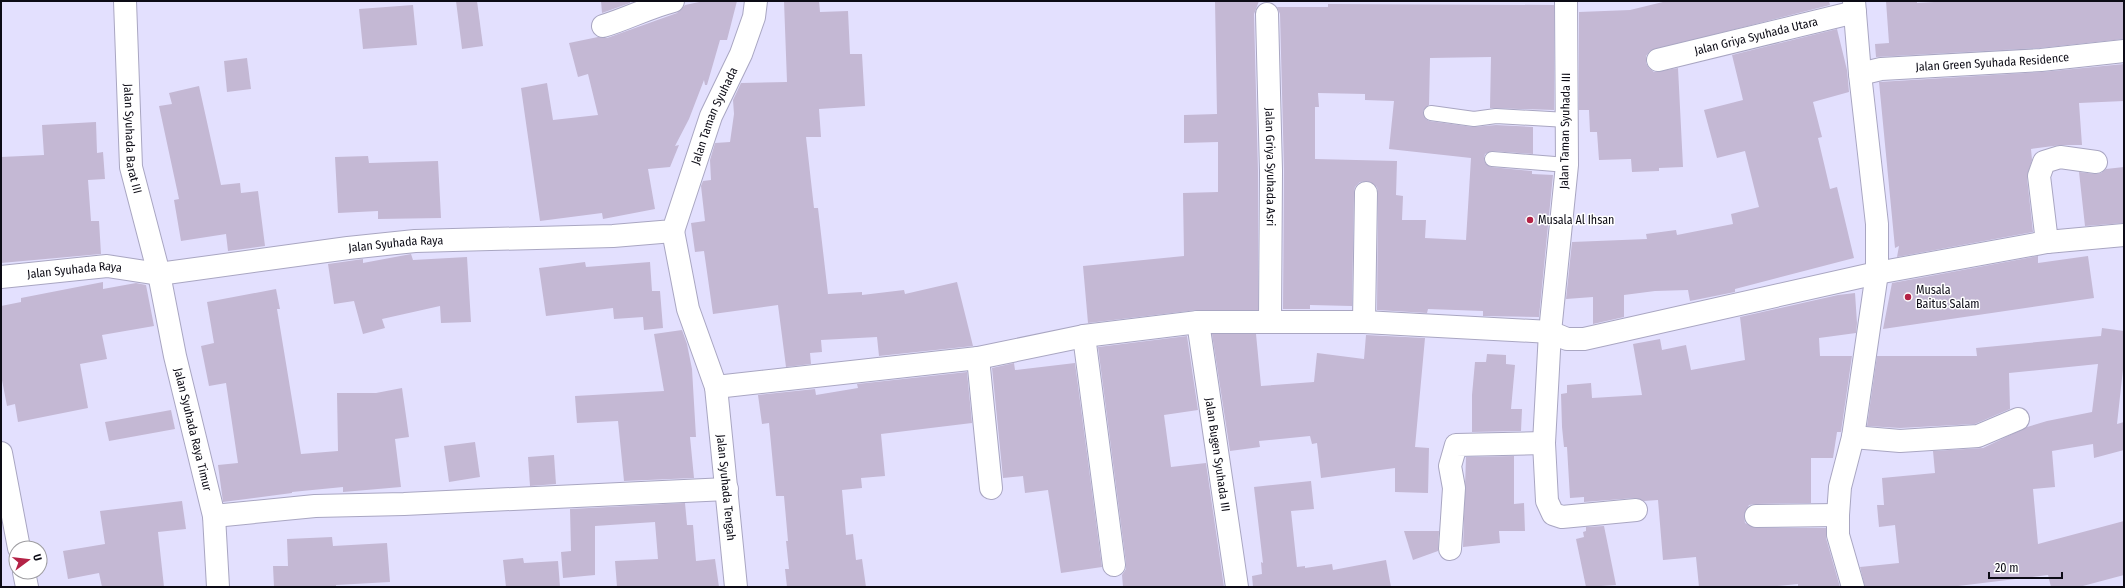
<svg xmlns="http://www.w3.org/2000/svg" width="2125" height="588" viewBox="0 0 2125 588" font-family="'Fira Sans Condensed',sans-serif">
<rect width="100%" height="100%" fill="#e3e0fe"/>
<!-- building -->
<g fill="#c4b8d4" fill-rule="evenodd">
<path d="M 456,1 L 477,1 L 483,46 L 462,49 Z"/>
<path d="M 601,1 L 630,1 L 630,3 L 602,13 Z"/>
<path d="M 704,1 L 737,1 L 727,40 L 720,40 L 707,85 L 705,85 L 704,80 L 689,119 L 675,146 L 679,145 L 670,167 L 648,169 L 655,209 L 603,219 L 602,213 L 540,221 L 521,88 L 547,83 L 553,120 L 598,115 L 588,74 L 578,77 L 569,43 L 598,37 L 607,38 L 677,13 L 685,5 Z"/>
<path d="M 784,1 L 819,1 L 820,12 L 848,11 L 850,54 L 862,54 L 865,106 L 819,109 L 821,137 L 806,137 L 814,208 L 818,208 L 828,294 L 862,292 L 862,295 L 904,290 L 905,294 L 957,282 L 973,346 L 879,356 L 877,337 L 821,340 L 822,352 L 810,353 L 811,364 L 786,367 L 778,305 L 713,314 L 704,251 L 695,252 L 691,223 L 705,221 L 701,186 L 703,181 L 711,180 L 710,160 L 715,143 L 730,142 L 734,114 L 733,100 L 741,83 L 787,82 Z"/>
<path d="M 1215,1 L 1259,1 L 1254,14 L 1258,171 L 1258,310 L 1197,310 L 1088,323 L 1083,266 L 1184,256 L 1183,193 L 1218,192 L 1218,142 L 1184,143 L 1184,115 L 1217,114 Z"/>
<path d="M 1667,1 L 1829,1 L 1830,5 L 1650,51 L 1646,56 L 1646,63 L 1649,68 L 1654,72 L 1678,68 L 1683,167 L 1659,168 L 1659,171 L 1632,172 L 1631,159 L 1599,160 L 1597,132 L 1590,132 L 1589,110 L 1579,110 L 1579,12 L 1630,10 Z"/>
<path d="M 1886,1 L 1917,1 L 1917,3 L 1951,1 L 2124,1 L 2124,39 L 2040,48 L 1876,57 L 1875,44 L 1889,43 Z"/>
<path d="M 1328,4 L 1554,5 L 1554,110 L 1490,108 L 1491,57 L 1430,58 L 1429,105 L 1425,108 L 1423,112 L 1426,119 L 1429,121 L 1473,127 L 1496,125 L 1533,127 L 1533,154 L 1492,151 L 1485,154 L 1484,159 L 1485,163 L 1491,167 L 1532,171 L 1532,174 L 1553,175 L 1539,317 L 1483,316 L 1483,311 L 1428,309 L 1427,313 L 1377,310 L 1378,193 L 1377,187 L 1367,181 L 1360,182 L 1355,187 L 1354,193 L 1352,306 L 1310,305 L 1310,309 L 1283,309 L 1284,171 L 1280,14 L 1277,7 L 1328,7 ZM 1318,93 L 1365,94 L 1365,100 L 1394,101 L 1389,149 L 1471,158 L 1466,240 L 1425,238 L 1426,220 L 1402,220 L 1403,196 L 1396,195 L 1397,161 L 1315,159 L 1315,107 L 1319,107 Z"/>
<path d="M 413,5 L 417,45 L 363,49 L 359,9 Z"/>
<path d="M 1837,29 L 1847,70 L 1849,92 L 1813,102 L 1822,137 L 1818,138 L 1830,189 L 1837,187 L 1854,258 L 1735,289 L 1735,292 L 1690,301 L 1688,290 L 1655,291 L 1624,295 L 1624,317 L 1593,324 L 1593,297 L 1566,299 L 1572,242 L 1647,239 L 1646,234 L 1676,230 L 1677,235 L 1733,224 L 1731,214 L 1759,207 L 1745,151 L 1717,158 L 1704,110 L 1743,100 L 1732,55 Z"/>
<path d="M 247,58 L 251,89 L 227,92 L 224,61 Z"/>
<path d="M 2124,64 L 2124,101 L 2079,103 L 2082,145 L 2061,145 L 2031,149 L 2032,160 L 2027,178 L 2033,232 L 1897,257 L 1899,246 L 1895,248 L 1879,82 L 2042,72 Z"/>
<path d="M 199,86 L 221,185 L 240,183 L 241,193 L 258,191 L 265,246 L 228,251 L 226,234 L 181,241 L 174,200 L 179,199 L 159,106 L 172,104 L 169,93 Z"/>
<path d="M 96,122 L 97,153 L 103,152 L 105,179 L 88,180 L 91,221 L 99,221 L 101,254 L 1,263 L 1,157 L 44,155 L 42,125 Z"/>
<path d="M 368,156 L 369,163 L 438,161 L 441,218 L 378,219 L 378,211 L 338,213 L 335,157 Z"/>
<path d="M 2124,167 L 2124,223 L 2085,226 L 2079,172 L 2095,174 L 2101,173 L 2106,169 Z"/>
<path d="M 411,254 L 413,260 L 467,257 L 471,322 L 441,323 L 440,306 L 382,319 L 385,328 L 363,334 L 354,301 L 334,304 L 328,264 L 363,259 L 363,263 Z"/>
<path d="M 2038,256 L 2038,263 L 2088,256 L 2094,298 L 1883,329 L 1892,283 Z"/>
<path d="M 585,262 L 586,267 L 650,262 L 652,291 L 660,291 L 663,328 L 644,330 L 643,317 L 614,319 L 613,308 L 546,316 L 539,268 Z"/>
<path d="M 103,282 L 103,289 L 136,283 L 146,285 L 154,326 L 102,335 L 107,359 L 80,364 L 88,408 L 18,422 L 15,404 L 7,406 L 1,375 L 1,306 L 21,302 L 21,298 Z"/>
<path d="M 276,289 L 280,309 L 277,309 L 301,454 L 338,451 L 337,393 L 376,393 L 402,388 L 409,437 L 395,439 L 401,487 L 343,492 L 343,487 L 292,492 L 292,493 L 223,502 L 218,465 L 238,463 L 226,383 L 209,386 L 201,346 L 214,343 L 207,302 Z"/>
<path d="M 1855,293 L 1857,323 L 1856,333 L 1819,338 L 1820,356 L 1852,356 L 1841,432 L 1837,432 L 1833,458 L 1811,458 L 1811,503 L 1755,504 L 1749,505 L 1744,516 L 1745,523 L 1756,528 L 1826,528 L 1826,538 L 1840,587 L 1798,587 L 1798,584 L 1767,587 L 1699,587 L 1696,557 L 1663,560 L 1658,500 L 1644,501 L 1635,498 L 1584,502 L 1584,497 L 1570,498 L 1567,447 L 1564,447 L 1562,427 L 1561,394 L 1567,393 L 1567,385 L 1591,383 L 1592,398 L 1642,395 L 1633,344 L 1660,339 L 1662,350 L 1686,345 L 1691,370 L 1745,360 L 1740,317 L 1838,295 Z"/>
<path d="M 2102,328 L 2124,331 L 2124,360 L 2117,424 L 2124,422 L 2124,450 L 2094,458 L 2093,444 L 2052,451 L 2055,487 L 2033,489 L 2038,544 L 2124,521 L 2124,575 L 2079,587 L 2051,587 L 2048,575 L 1950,587 L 1865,587 L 1860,567 L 1899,563 L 1895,525 L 1879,527 L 1877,505 L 1884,505 L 1882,478 L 1935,473 L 1933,451 L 1983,448 L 2027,427 L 2047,421 L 2092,412 L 2098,364 L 2009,373 L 2010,409 L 1975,424 L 1900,428 L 1867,426 L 1877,356 L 1977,356 L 1976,348 L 2101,336 Z"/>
<path d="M 682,330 L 687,344 L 692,369 L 696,437 L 690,437 L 694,478 L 624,481 L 618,421 L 577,423 L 575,396 L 664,391 L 654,334 Z"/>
<path d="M 1212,334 L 1256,334 L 1261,386 L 1314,382 L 1317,353 L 1364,359 L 1366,335 L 1425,338 L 1415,447 L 1429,448 L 1428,493 L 1395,492 L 1395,468 L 1321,478 L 1317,443 L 1312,444 L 1310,436 L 1259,441 L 1260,447 L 1230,451 Z"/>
<path d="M 1187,336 L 1198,410 L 1164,415 L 1171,467 L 1206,463 L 1224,587 L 1123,587 L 1122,575 L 1126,569 L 1126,563 L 1098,347 Z"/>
<path d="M 1487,354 L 1506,355 L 1506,364 L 1515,365 L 1511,409 L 1522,409 L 1521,431 L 1472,432 L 1472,395 L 1475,362 L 1486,362 Z"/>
<path d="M 1014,363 L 1015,370 L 1075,363 L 1102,567 L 1061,573 L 1048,490 L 1025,493 L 1023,476 L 1003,478 L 992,368 Z"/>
<path d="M 967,372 L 972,423 L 881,434 L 885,476 L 861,478 L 862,488 L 842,490 L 846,535 L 853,534 L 856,560 L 862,559 L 866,587 L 787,587 L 785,569 L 789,569 L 786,541 L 788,541 L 784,496 L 776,496 L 769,423 L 762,424 L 758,395 L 815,389 L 816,395 L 858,388 L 857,384 Z"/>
<path d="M 171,410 L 175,429 L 109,441 L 105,422 Z"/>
<path d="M 475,442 L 480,477 L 449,482 L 444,446 Z"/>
<path d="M 554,455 L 556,484 L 530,486 L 528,457 Z"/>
<path d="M 1514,456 L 1514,504 L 1524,503 L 1525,531 L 1499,531 L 1500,543 L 1463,547 L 1466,457 Z"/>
<path d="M 1311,481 L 1314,509 L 1291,511 L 1297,567 L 1305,566 L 1305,568 L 1332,564 L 1333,570 L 1386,560 L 1391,587 L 1253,587 L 1252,576 L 1262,574 L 1261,562 L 1263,563 L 1254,487 Z"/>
<path d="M 182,501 L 186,529 L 158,532 L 164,587 L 102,587 L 99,573 L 68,579 L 63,551 L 105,544 L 100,511 Z"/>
<path d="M 685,503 L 687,525 L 693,525 L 696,561 L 715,559 L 719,587 L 617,587 L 615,561 L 658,559 L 655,522 L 595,526 L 595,575 L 563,578 L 561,552 L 571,551 L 570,509 Z"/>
<path d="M 1604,526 L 1616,585 L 1586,587 L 1576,539 L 1584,537 L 1583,532 L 1586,531 L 1586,527 Z"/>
<path d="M 1404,531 L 1439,531 L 1438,551 L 1413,560 Z"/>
<path d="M 332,537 L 333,546 L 387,543 L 390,582 L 336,585 L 336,587 L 274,587 L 273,566 L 288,566 L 287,539 Z"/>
<path d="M 523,558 L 524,563 L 558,561 L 560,587 L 506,587 L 503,560 Z"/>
</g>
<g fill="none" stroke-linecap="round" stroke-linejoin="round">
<defs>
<g id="lane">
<path d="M 1431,113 L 1474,119 L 1496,116 L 1567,120"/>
<path d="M 1492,159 L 1567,165"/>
</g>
<g id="street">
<path id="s1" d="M 125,1 L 131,167 L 159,274 L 175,356 L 214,516 L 218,587"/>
<path d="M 1566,1 L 1567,165 L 1550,332 L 1544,443 L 1547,501 L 1553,514 L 1562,517 L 1636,510"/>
<path id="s2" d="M 1267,14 L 1271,171 L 1270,320"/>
<path d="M 603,26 C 627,19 649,7 673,1"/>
<path id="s3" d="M 1658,60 L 1855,12"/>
<path id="s4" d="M 1860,74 L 1881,69 L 2041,60 L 2124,51"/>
<path d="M 673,231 L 688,309 L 716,387 L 978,358 L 1084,336 L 1198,322 L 1364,322 L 1550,332 L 1567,339 L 1584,339 L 1877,273 L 2047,242 L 2124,235"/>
<path d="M 2047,242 L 2039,176 L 2044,162 L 2060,157 L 2096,162"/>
<path id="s5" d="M 1198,322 L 1237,587"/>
<path d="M 1364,322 L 1366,193"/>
<path d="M 1084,336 L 1114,565"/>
<path d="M 978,358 L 991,488"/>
<path id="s6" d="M 716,387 L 736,587"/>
<path d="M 1853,437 L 1900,441 L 1978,436 L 2018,419"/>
<path d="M 1,453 L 19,548"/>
<path d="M 214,516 L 315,506 L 404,504 L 727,489"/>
<path d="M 1756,516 L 1838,515"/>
<path d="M 1450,549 L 1454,488 L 1450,466 L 1456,445 L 1544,443"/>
<path d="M 24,572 L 27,587"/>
<path d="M 1853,587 L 1838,535 L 1838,515 L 1840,487 L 1853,437 L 1877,273 L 1877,224 L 1860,74 L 1854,1"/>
</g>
<g id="secondary">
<path id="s7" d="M 1,277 L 107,266 L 159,274 L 348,248 L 415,241 L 613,236 L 673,231 L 711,116 L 741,54 L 754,17 L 756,1"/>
</g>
</defs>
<!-- lane casing -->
<use href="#lane" stroke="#a9a6c2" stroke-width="16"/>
<!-- street casing -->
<use href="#street" stroke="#a9a6c2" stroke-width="24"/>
<!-- secondary casing -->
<use href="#secondary" stroke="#a9a6c2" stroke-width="24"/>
<!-- lane -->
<use href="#lane" stroke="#fff" stroke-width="14"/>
<!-- street -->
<use href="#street" stroke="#fff" stroke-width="22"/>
<!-- secondary -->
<use href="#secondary" stroke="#fff" stroke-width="22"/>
</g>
<!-- markers -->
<g fill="#b42246" stroke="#fff" stroke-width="1.5">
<circle cx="1530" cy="220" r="4"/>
<circle cx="1908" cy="297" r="4"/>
</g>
<g text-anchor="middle" stroke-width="3" stroke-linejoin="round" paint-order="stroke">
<!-- street labels -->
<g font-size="12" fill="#0c0b15" stroke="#fff">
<text dy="4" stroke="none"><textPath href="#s3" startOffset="101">Jalan Griya Syuhada Utara</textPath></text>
<text dy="4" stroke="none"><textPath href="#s4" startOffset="133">Jalan Green Syuhada Residence</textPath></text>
<text dy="4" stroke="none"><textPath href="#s7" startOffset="798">Jalan Taman Syuhada</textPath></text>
<text transform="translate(1565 131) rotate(-89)" y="4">Jalan Taman Syuhada III</text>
<text dy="4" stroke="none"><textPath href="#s1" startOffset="138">Jalan Syuhada Barat III</textPath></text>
<text dy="4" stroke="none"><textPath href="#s2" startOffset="153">Jalan Griya Syuhada Asri</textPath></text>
<text dy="4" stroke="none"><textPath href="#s7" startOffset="398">Jalan Syuhada Raya</textPath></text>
<text dy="4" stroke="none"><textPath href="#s7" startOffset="74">Jalan Syuhada Raya</textPath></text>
<text dy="4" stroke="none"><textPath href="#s1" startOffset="436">Jalan Syuhada Raya Timur</textPath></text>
<text dy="4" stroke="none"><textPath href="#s5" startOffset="134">Jalan Bugen Syuhada III</textPath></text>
<text dy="4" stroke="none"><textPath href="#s6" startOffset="101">Jalan Syuhada Tengah</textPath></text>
</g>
<!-- poi labels -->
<g font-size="12" fill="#0c0b15" stroke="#fff" text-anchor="start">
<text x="1538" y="224">Musala Al Ihsan</text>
<text x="1916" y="294">Musala<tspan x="1916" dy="14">Baitus Salam</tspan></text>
</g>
</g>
<!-- border -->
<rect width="2125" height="588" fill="none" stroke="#0c0b15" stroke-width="4"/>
<!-- north arrow -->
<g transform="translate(28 560) rotate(75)"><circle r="19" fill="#ffffff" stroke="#9e9da1"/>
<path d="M0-3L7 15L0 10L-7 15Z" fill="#b42246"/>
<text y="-6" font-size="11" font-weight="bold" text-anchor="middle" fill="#0c0b15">U</text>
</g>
<!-- scale -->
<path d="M1989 572v6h73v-6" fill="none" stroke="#0c0b15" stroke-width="2"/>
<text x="1995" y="572" font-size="12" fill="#0c0b15" stroke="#ffffff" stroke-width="3" paint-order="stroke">20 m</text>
</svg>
